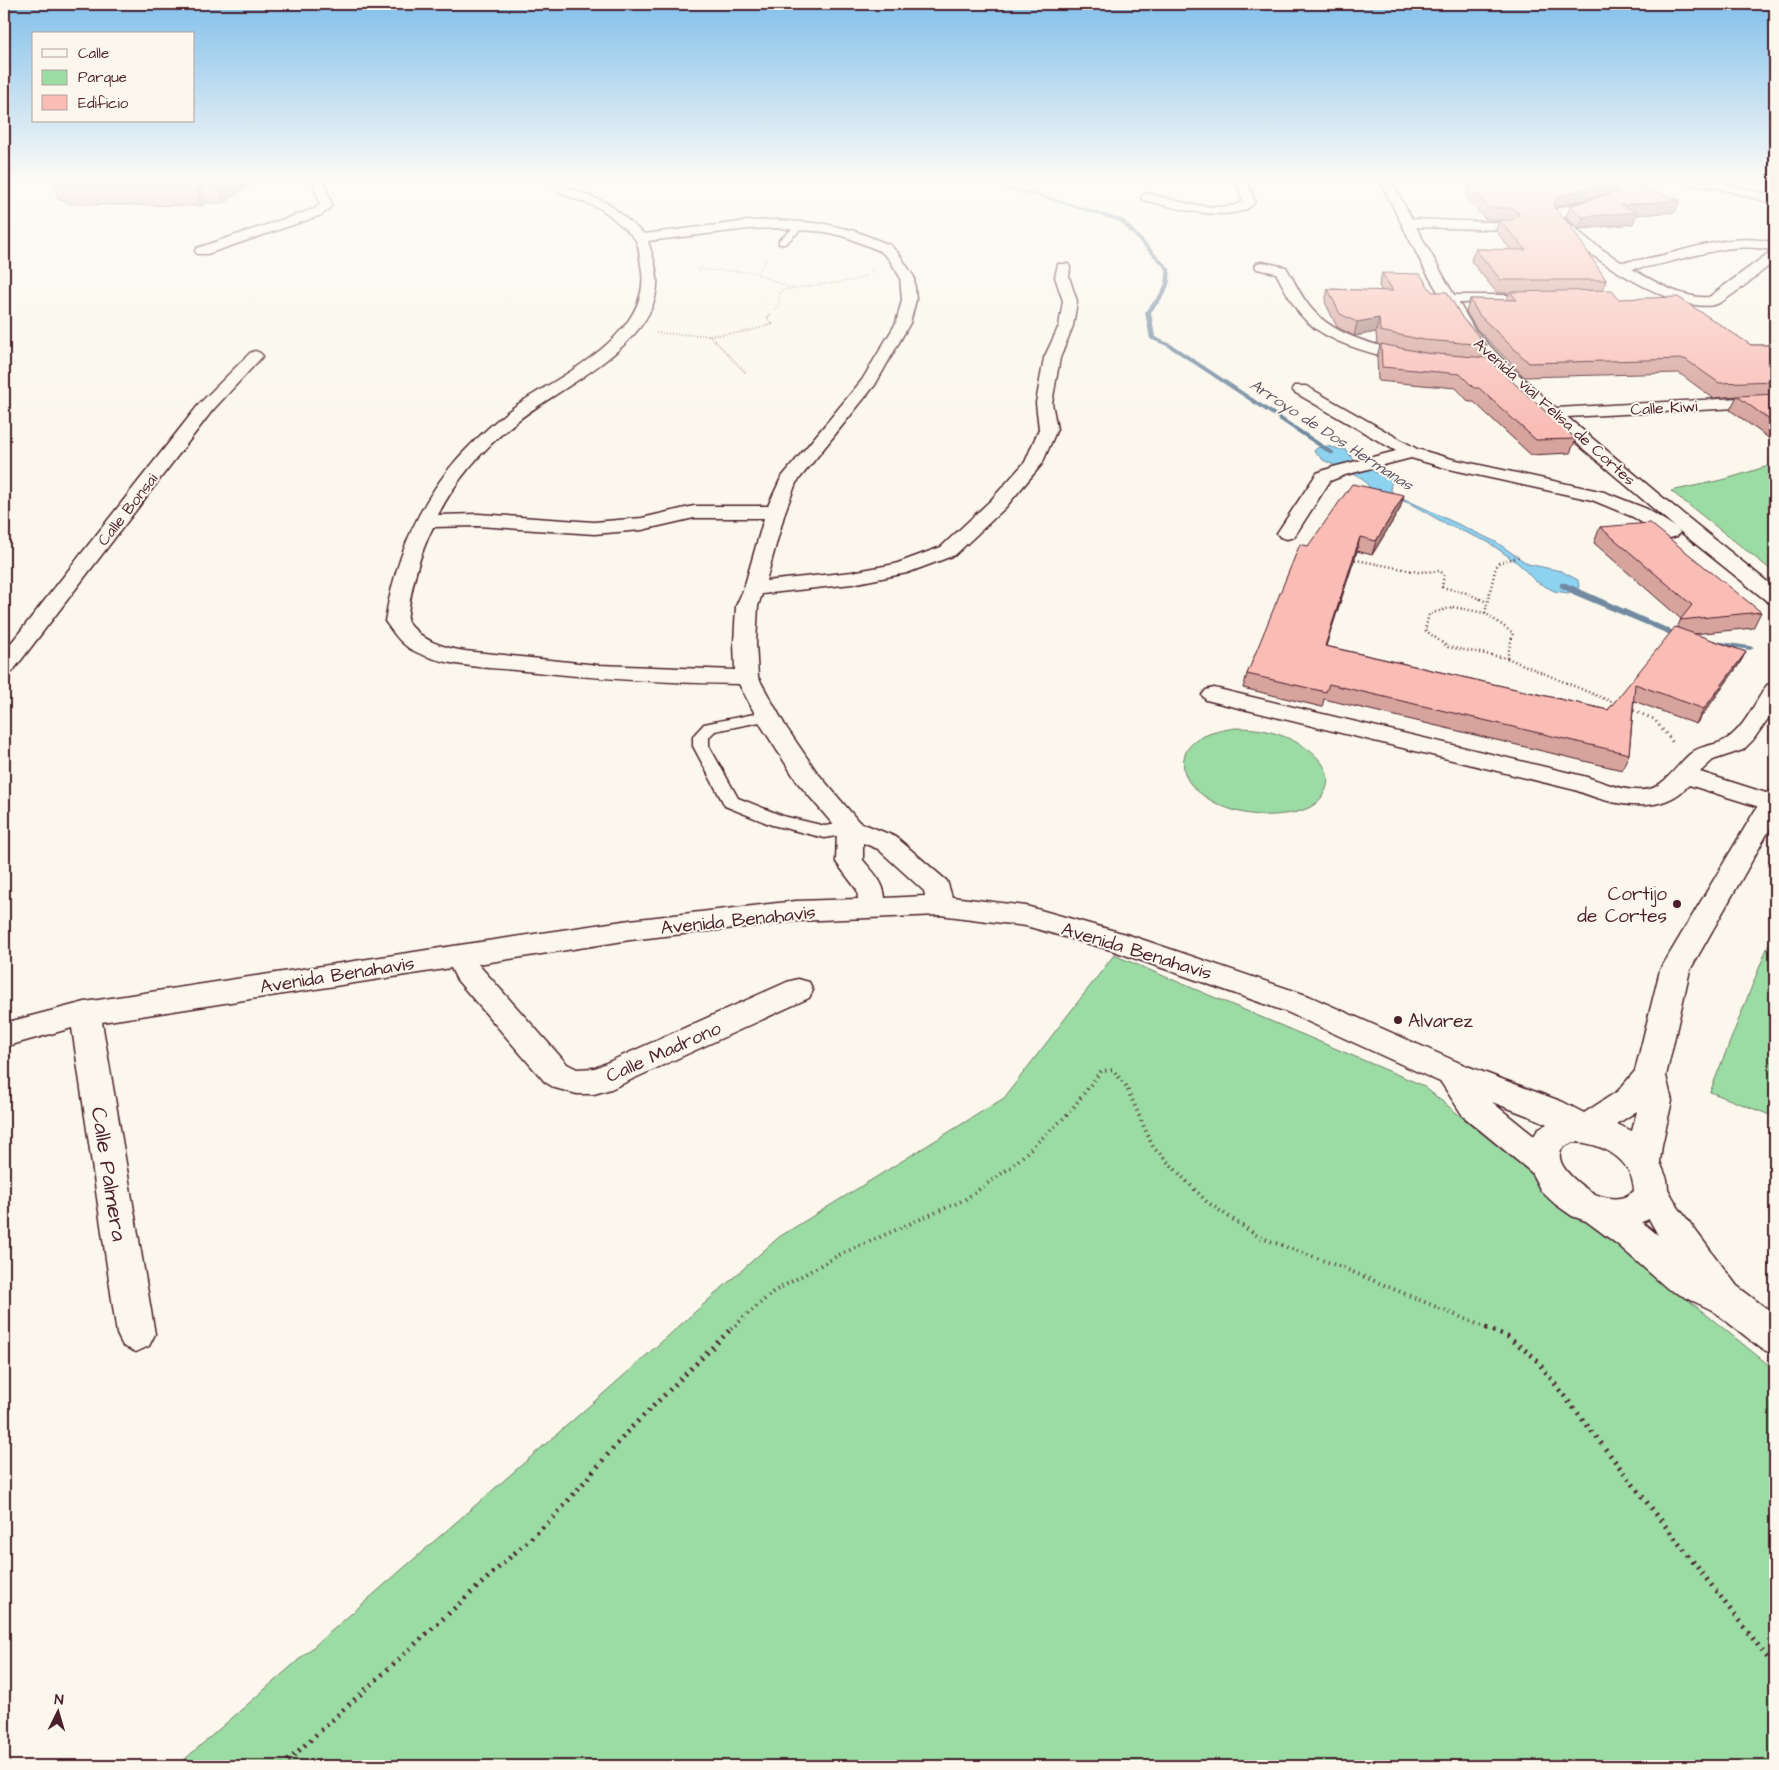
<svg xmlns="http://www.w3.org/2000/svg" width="1779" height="1770" viewBox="0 0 1779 1770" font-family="'Architects Daughter',sans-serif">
<rect width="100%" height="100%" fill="#fbf7ec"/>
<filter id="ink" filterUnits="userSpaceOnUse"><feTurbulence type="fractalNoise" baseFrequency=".02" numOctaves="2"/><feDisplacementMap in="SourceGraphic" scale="10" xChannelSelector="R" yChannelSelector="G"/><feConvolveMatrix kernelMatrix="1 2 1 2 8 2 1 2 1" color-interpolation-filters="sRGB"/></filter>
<g filter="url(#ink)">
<!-- green -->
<g fill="#9bdba4" stroke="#727d68">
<path d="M 1775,464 L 1775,573 L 1671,491 L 1726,479 Z"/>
<path d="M 1236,728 C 1249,728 1262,729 1274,733 C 1299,740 1345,766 1321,798 C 1313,809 1297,813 1284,814 C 1256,818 1227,812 1204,796 C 1195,790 1185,780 1184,769 C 1179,739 1213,731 1236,728 Z"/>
<path d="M 1775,928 L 1775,1117 L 1710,1092 Z"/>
<path d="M 1114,955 L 1422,1085 L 1775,1370 L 1775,1766 L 177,1766 L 612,1386 L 779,1237 L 1004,1098 Z"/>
</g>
<!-- water -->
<path fill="#8dd2ef" stroke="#728aa1" d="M 1326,446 L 1346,450 L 1354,460 L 1378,474 L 1389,476 L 1393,479 C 1391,486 1388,487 1394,494 L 1496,542 L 1528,564 L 1561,571 L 1578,580 L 1579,587 L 1568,593 L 1554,591 L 1535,581 L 1519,564 L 1488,542 L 1446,524 L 1411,504 L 1370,488 L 1362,478 L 1323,460 L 1314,451 L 1317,448 Z"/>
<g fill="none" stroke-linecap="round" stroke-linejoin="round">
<!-- stream -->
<g fill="#728aa1" fill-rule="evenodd">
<path d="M 998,181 L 1002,181 L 1010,189 L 1040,194 L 1124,220 L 1170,269 C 1173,287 1162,299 1151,312 L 1155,337 L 1171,344 L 1334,452 L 1334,454 L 1330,454 L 1167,346 L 1150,339 L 1145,312 C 1156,299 1168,288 1166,269 L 1120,222 L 1037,196 L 1007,191 Z"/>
<path d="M 1560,583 L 1566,583 L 1687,637 L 1683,639 L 1680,639 L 1575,595 L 1560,587 Z"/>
<path d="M 1708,640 L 1750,646 L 1754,648 L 1750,650 L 1711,644 L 1708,644 Z"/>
</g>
<defs>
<g id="lane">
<path d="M 800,223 L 803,224 L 803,228 L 785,244 L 779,244 L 779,240 Z"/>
<path d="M 769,711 L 775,713 L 777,716 L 775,719 L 715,731 L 709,737 L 709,746 L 738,798 L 783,816 L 825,826 L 850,822 L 856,824 L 859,828 L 856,832 L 825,838 L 772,825 L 725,806 L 693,746 L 693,736 L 704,724 Z"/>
</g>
<g id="street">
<path d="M 242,181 L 254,181 L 250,185 L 246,186 L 240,183 Z"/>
<path d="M 313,181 L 324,181 L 332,206 L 322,215 L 207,254 L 197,254 L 195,251 L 197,248 L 314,209 L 320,205 Z"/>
<path d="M 548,181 L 560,181 L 570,188 L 609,204 L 644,234 L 749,221 L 776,220 L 825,224 L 855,231 L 890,245 L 899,254 L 914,277 L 916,300 L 910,323 L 875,385 L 796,483 L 785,512 L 766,581 L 852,572 L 895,564 L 941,547 L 991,500 L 1025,462 L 1039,429 L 1036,403 L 1044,358 L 1059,326 L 1063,301 L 1055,277 L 1058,264 L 1068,264 L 1070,267 L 1069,277 L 1077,301 L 1073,326 L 1060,358 L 1052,403 L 1057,429 L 1042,464 L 1005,508 L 955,555 L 907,573 L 852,584 L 762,594 L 758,606 L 756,643 L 758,677 L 786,727 L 816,771 L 859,822 L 896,837 L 947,881 L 952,897 L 1026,906 L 1129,935 L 1309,996 L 1462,1064 L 1467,1073 L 1462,1082 L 1451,1086 L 1440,1082 L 1287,1012 L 1111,950 L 1026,926 L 940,915 L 796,921 L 630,940 L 478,964 L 567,1064 L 577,1069 L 595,1068 L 787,982 L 798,979 L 809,982 L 813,990 L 809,998 L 611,1089 L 594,1094 L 577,1094 L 555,1088 L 545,1082 L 457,980 L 451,968 L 102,1022 L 155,1334 L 149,1346 L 136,1352 L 123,1346 L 117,1334 L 72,1028 L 4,1047 L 4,1023 L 85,1002 L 460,945 L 630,920 L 796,901 L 858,899 L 857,890 L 836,862 L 837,829 L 798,783 L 762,727 L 739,684 C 664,683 589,678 515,670 C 481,667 444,666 414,651 C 401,645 393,632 385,621 C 395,560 417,505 458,458 C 475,440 493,422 514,407 C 561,374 655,335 641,265 C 640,258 639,245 635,239 C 629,232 609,214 601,209 C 583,200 561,198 548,181 ZM 776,228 L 825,232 L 846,237 L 880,251 L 889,259 L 900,277 L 902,300 L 896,323 L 862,380 L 781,478 L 768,506 L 694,506 L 642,518 L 594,522 L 478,514 L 438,515 C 456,479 485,447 516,422 C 557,389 646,350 656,293 C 660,276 653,258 648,241 L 749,229 ZM 694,518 L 764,518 L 744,588 L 736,606 L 734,643 L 735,670 L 598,665 L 465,651 C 441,647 422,641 407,621 C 411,588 418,557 433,527 L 478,526 L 594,534 L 642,530 ZM 863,843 L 878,849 L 924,891 L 925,896 L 885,898 C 884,882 873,872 863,860 Z"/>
<path d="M 1236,181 L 1247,181 L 1255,202 C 1235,227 1169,206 1143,200 L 1141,197 L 1147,193 C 1169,199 1223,216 1243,201 Z"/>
<path d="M 1380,181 L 1391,181 L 1412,219 L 1512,223 L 1514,226 L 1512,229 L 1508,230 L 1416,227 L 1454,295 L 1549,295 L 1551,298 L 1549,301 L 1544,302 L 1459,303 L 1474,329 L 1506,363 L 1556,408 L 1775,396 L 1775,406 L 1567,417 L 1656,492 L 1775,588 L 1775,604 L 1768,602 L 1677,529 L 1680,532 L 1677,536 L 1670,538 L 1663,536 L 1633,517 L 1592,500 L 1449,469 L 1411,458 L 1345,475 L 1330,481 L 1294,537 L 1287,539 L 1280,537 L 1277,533 L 1317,473 L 1333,467 L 1396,451 L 1294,392 L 1292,389 L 1294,386 L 1306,386 L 1417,449 L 1452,459 L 1604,492 L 1647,509 L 1675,527 L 1546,417 L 1494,369 L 1463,334 L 1425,270 Z"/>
<path d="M 1635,181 L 1646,181 L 1643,189 L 1635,194 L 1567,214 L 1563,218 L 1590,241 L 1621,262 C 1673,259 1724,229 1775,243 L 1775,251 C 1724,238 1683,264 1632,269 C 1655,282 1683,299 1709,297 L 1770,252 L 1775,251 L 1775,261 C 1762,271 1730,299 1717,304 C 1680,318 1573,249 1551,219 L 1553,212 L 1559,208 L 1627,190 L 1633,185 Z"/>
<path d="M 1683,181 L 1721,183 L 1775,196 L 1775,204 L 1721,189 L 1689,184 Z"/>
<path d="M 1262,262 L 1286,267 C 1294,280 1300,295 1310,307 C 1336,339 1382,346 1421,356 L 1423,359 L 1421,362 C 1409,365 1394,359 1383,356 C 1353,348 1319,338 1299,313 C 1290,300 1283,286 1276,273 L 1257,269 L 1255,266 L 1257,263 Z"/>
<path d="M 255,351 L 260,353 L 263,356 L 260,359 L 212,411 L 12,672 L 4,674 L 4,652 L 200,403 L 250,353 Z"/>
<path d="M 1775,683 L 1775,709 L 1753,740 L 1743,750 L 1713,760 L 1700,772 L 1766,793 L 1775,790 L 1775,810 L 1772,811 L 1689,785 C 1659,818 1610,804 1575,790 L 1206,700 L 1202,695 L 1206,690 L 1214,688 L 1583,776 C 1604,782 1628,794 1650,789 C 1665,785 1678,764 1690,754 C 1700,745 1714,746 1725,740 C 1744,729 1755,702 1767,685 Z"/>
</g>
<path id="secondary" d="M 1775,795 L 1775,820 L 1690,970 L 1666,1076 L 1672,1101 L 1662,1145 L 1660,1162 L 1667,1179 L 1668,1189 L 1678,1207 L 1737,1286 L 1775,1315 L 1775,1355 L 1762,1349 L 1712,1310 L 1668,1289 L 1617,1244 L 1586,1221 L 1572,1216 L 1555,1204 L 1541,1191 L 1531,1172 L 1463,1116 L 1435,1073 L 1440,1064 L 1451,1060 L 1563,1102 L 1584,1113 L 1618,1091 L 1635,1071 L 1660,970 L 1763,797 ZM 1492,1102 L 1539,1120 L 1547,1124 L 1539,1128 L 1534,1136 ZM 1637,1111 L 1632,1131 L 1617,1124 ZM 1574,1142 C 1602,1143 1633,1159 1634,1191 C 1630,1194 1626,1197 1620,1198 C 1614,1199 1604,1198 1597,1195 C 1585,1189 1553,1167 1561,1150 C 1563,1146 1570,1144 1574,1142 ZM 1649,1219 L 1658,1235 L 1642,1222 Z"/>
</defs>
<!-- lane casing -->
<use href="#lane" stroke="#4a1f2b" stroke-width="3"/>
<!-- street casing -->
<use href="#street" stroke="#4a1f2b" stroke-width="3"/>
<!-- secondary casing -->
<use href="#secondary" stroke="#4a1f2b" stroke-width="3"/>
<!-- path-far5 -->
<g stroke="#4a1f2b" stroke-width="1" stroke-dasharray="0.5 2" stroke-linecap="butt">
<path d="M 768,256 L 757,274 L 790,288"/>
<path d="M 703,266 L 698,270 L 756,272"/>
<path d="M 768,317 L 779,306 L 779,294 L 782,290 L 856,280 L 873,272 L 872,269"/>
</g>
<!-- path-far4 -->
<g stroke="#4a1f2b" stroke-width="2" stroke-dasharray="0.5 2.5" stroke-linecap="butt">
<path d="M 656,333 C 696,335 734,339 772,324 L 767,318 L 770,315"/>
<path d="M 709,335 L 745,372"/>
</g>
<!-- path-far3 -->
<g stroke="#4a1f2b" stroke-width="2.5" stroke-dasharray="1 3" stroke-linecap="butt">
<path d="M 1351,559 L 1418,572 L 1440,571 L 1444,575 L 1442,587 L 1466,593 L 1487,602"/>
<path d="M 1453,607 L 1485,613 L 1513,633 L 1507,658 L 1448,647 L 1425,630 L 1429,614 Z"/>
<path d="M 1485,613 L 1496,566 L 1499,563 L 1521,556"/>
<path d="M 1507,658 L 1617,704"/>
</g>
<!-- path-far2 -->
<path stroke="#4a1f2b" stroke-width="3" stroke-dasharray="1 4" stroke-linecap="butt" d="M 1629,709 L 1654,719 L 1674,744"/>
<!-- path-far1 -->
<path stroke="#4a1f2b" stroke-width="4" stroke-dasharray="1 4.5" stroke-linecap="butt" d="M 731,1329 L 773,1292 L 839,1255 L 964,1200 L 1011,1167 L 1069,1113 L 1101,1071 L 1113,1070 L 1126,1086 L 1153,1147 L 1207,1202 L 1259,1237 L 1341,1267 L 1489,1329"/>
<!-- path -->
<g stroke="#4a1f2b" stroke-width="5" stroke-dasharray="2 5.5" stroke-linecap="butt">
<path d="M 1486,1328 L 1508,1337 L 1534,1357 L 1775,1667"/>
<path d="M 282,1766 L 554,1517 L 629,1430 L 732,1328"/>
</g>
<!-- lane -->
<use href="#lane" fill="#fbf7ec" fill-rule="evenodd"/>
<!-- street -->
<use href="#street" fill="#fbf7ec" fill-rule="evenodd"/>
<!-- secondary -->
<use href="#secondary" fill="#fbf7ec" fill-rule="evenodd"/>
</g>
<!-- wall -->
<g fill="#d6a39d" stroke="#4a1f2b">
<path d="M 51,181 L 243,181 L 245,188 L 224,203 L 206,203 L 202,206 L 69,204 L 68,201 L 59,200 Z"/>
<path d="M 1618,181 L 1614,192 L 1559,206 L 1555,209 L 1606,280 L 1603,290 L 1618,299 L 1751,345 L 1775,345 L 1775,439 L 1770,439 L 1730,410 L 1737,396 L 1713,398 L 1679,373 L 1524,377 L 1476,328 L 1466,312 L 1470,299 L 1507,300 L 1509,293 L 1497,293 L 1471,261 L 1475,249 L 1511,250 L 1496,231 L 1499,220 L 1485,219 L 1466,197 L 1469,186 Z"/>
<path d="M 1680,200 L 1675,212 L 1636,215 L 1633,224 L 1579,229 L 1566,218 L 1570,206 Z"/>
<path d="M 1382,273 L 1432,292 L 1463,319 L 1487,345 L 1483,358 L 1505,364 L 1502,373 L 1576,439 L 1570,453 L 1531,455 L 1474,402 L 1469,402 L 1456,388 L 1378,381 L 1377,357 L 1380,345 L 1377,344 L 1376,332 L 1354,336 L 1337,327 L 1325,302 L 1328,289 L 1382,291 L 1379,286 Z"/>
<path d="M 1400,509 L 1372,555 L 1357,551 L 1326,646 L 1608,710 L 1677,628 L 1681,619 L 1594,543 L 1600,527 L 1761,612 L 1753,628 L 1694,634 L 1746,652 L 1738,666 L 1696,724 L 1634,701 L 1629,754 L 1622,770 L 1324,699 L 1322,707 L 1243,688 L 1247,674 L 1308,546 Z"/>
</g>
<!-- shaded-wall -->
<g fill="#ae847f" stroke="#4a1f2b">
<path d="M 193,181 L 199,181 L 206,203 L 202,206 Z"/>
<path d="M 217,181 L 243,181 L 245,188 L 224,203 Z"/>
<path d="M 1618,181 L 1614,192 L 1559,206 L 1552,210 L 1556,199 L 1562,195 Z"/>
<path d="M 1680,200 L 1675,212 L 1636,215 L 1633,224 L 1579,229 L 1583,217 L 1621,205 Z"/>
<path d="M 1379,318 L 1376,332 L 1354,336 L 1357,322 Z"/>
<path d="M 1404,495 L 1400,509 L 1372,555 L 1376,541 Z"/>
<path d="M 1360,537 L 1357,551 L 1321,660 L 1325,646 Z"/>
<path d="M 1746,652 L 1738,666 L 1696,724 L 1704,709 Z"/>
</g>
<!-- building -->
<g fill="#f9bdb6" stroke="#4a1f2b">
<path d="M 1500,181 L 1617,181 L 1562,195 L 1556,199 L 1553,207 L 1570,225 L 1606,280 L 1501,280 L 1475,249 L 1526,250 L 1499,220 L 1513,220 L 1519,214 L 1512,208 L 1489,208 L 1469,186 Z"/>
<path d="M 1635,186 L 1680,200 L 1621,205 L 1637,212 L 1583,217 L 1570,206 Z"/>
<path d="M 1382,273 L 1420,274 L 1432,292 L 1447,292 L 1463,319 L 1487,345 L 1424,340 L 1380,331 L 1379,318 L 1357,322 L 1340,314 L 1328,289 L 1393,291 Z"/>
<path d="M 1612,290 L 1618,299 L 1678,297 L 1751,345 L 1775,345 L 1775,381 L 1719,383 L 1685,359 L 1529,363 L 1479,315 L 1470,299 L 1517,300 L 1510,292 Z"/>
<path d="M 1381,344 L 1425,353 L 1500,359 L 1505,364 L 1493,364 L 1576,439 L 1536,440 L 1479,388 L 1474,388 L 1460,374 L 1382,367 Z"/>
<path d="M 1775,394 L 1775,424 L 1737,396 Z"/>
<path d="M 1352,484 L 1404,495 L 1376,541 L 1360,537 L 1325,646 L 1608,710 L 1675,627 L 1746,652 L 1704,709 L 1635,684 L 1629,754 L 1329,684 L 1326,692 L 1247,674 L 1300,544 L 1308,546 Z"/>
<path d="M 1650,523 L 1761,612 L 1680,620 L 1692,605 L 1600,527 Z"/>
</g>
</g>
<!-- sky -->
<linearGradient id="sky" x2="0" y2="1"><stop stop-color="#83c0eb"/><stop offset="0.42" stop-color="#fdfbf6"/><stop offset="1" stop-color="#fdfbf6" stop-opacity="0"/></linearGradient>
<rect width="1779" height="428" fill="url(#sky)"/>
<!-- markers -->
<g fill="#4a1f2b" stroke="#fbf7ec" stroke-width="2">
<circle cx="1677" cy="904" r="5"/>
<circle cx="1398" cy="1020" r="5"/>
</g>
<g text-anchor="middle" stroke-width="4" stroke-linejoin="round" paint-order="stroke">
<!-- far-street labels -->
<g font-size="16" fill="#4a1f2b" stroke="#fbf7ec">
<text transform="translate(1664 407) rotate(-3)" y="6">Calle Kiwi</text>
<text transform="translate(1555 411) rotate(42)" y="6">Avenida vial Felisa de Cortes</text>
<text transform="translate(127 509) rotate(-52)" y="6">Calle Bonsai</text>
</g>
<!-- far-water labels -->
<g font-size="16" font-style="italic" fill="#5e5566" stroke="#fbf7ec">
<text transform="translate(1332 434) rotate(33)" y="6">Arroyo de Dos Hermanas</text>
</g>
<!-- poi labels -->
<g font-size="19" fill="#4a1f2b" stroke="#fbf7ec" text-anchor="end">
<text x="1667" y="900">Cortijo<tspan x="1667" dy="22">de Cortes</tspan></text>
<text x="1408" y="1027" text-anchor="start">Alvarez</text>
</g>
<!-- street labels -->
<g font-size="19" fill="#4a1f2b" stroke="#fbf7ec">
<text transform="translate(738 919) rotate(-6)" y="7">Avenida Benahavis</text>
<text transform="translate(1137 950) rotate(17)" y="7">Avenida Benahavis</text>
<text transform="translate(337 974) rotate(-9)" y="7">Avenida Benahavis</text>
<text transform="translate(663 1051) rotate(-24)" y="7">Calle Madrono</text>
</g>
<!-- near-street labels -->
<g font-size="22" fill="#4a1f2b" stroke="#fbf7ec">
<text transform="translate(110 1174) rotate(81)" y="8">Calle Palmera</text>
</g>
</g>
<!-- margin -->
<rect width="1779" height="1770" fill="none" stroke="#fbf7ec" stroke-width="20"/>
<rect x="10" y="10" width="1759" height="1750" fill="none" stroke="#4a1f2b" stroke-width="2" filter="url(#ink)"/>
<!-- legend -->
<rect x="32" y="32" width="162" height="90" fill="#fbf7ec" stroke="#b4a19f"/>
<rect x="42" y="49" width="25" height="8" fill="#fbf7ec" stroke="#b4a19f"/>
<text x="78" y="58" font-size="15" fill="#4a1f2b">Calle</text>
<rect x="42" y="70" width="25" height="15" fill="#9bdba4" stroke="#b4a19f"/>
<text x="78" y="82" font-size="15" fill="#4a1f2b">Parque</text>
<rect x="42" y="95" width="25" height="15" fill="#f9bdb6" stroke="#b4a19f"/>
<text x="78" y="108" font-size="15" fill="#4a1f2b">Edificio</text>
<!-- north arrow -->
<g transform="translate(58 1712) rotate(5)" stroke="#fbf7ec" stroke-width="4" paint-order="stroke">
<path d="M0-4L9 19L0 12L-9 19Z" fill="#4a1f2b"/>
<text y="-8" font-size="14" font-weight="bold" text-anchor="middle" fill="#4a1f2b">N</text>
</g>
</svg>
